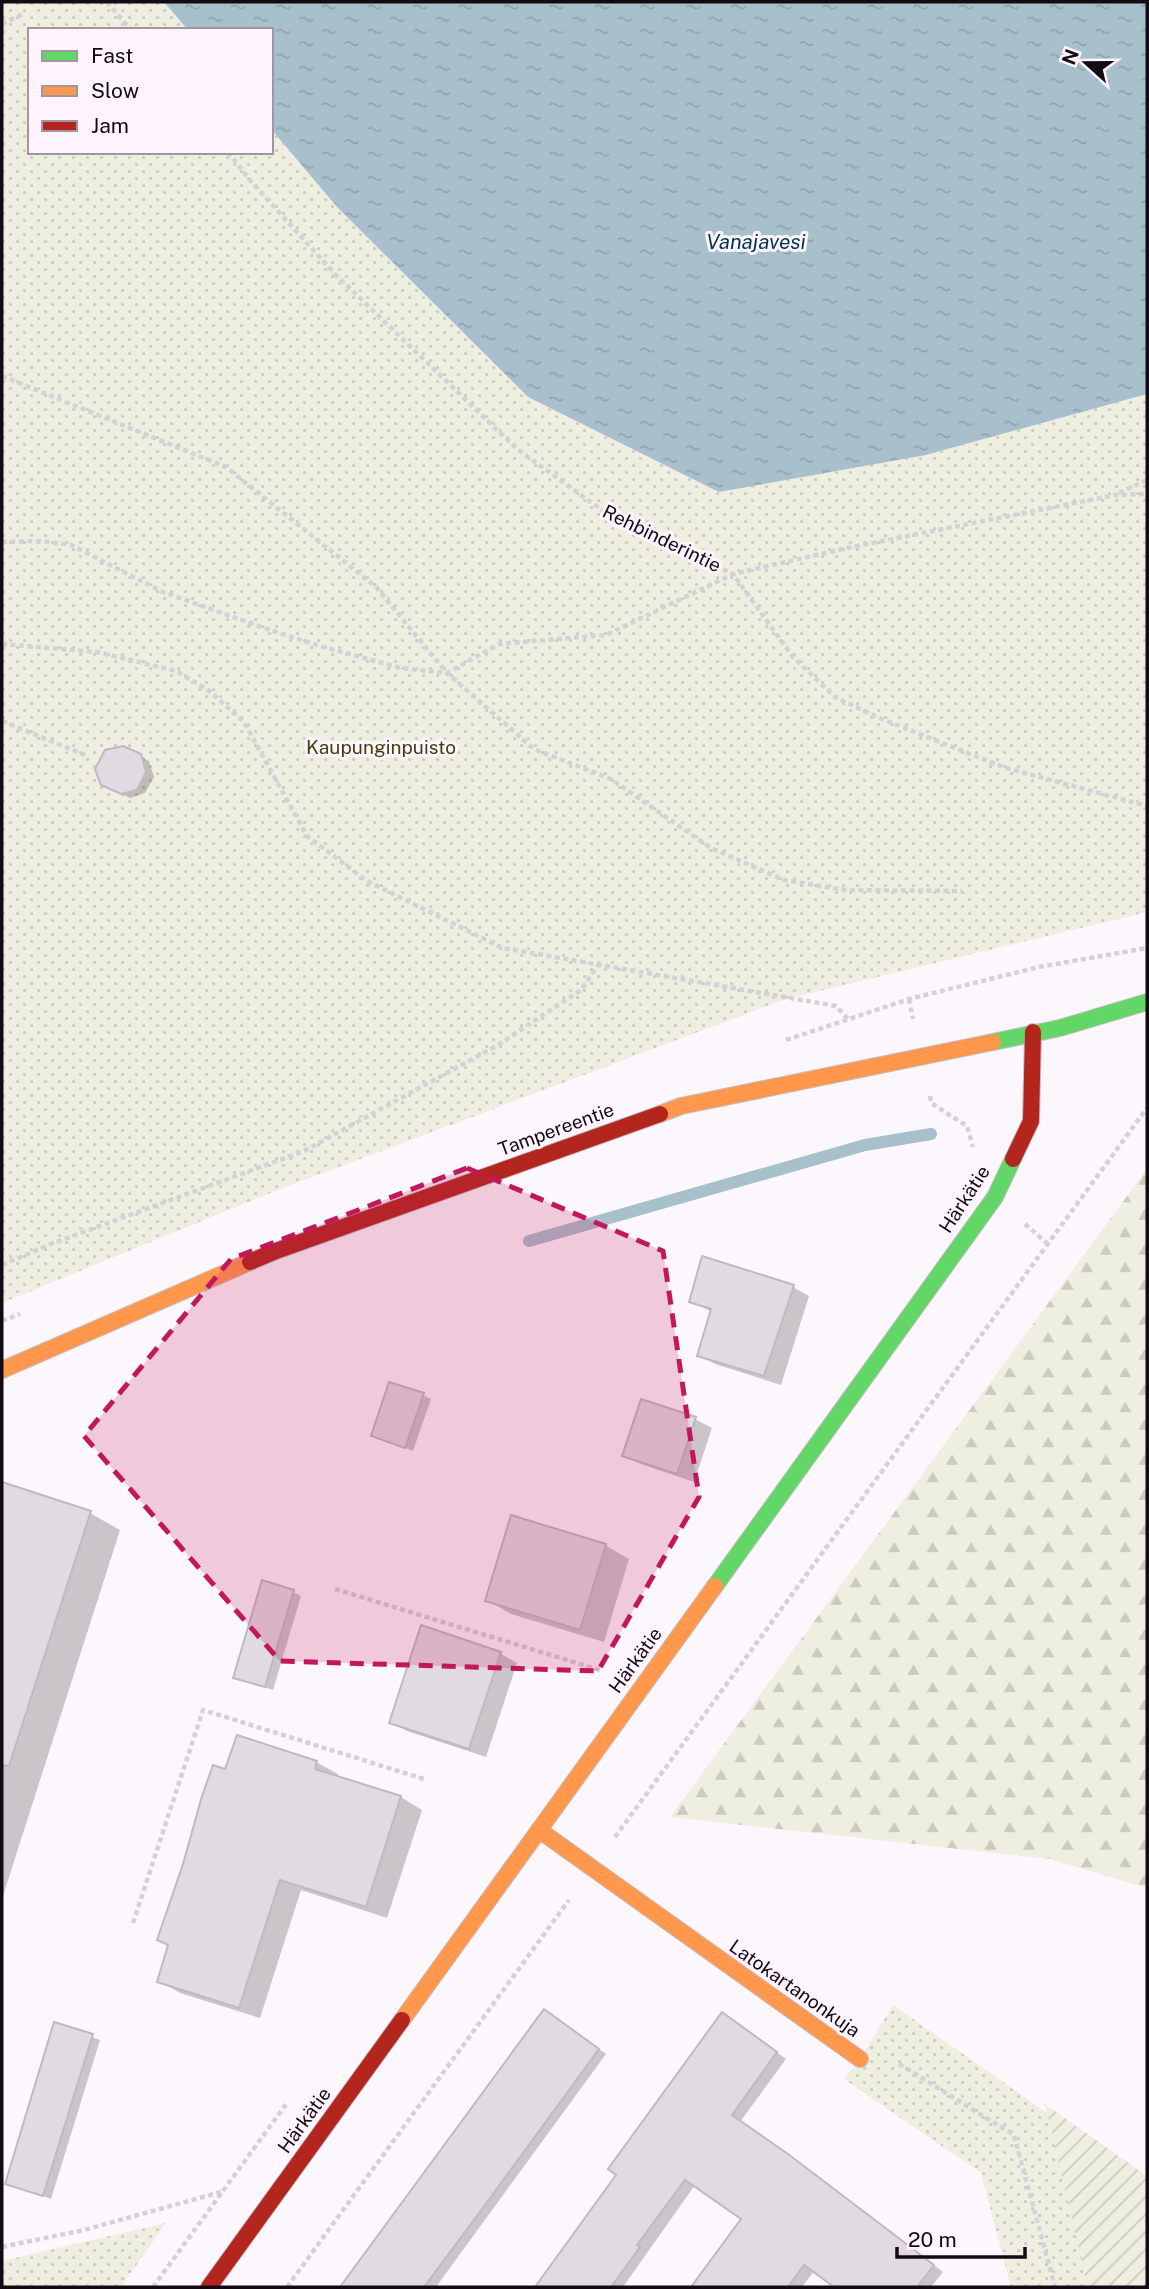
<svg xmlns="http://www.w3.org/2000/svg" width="1149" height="2289" viewBox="0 0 1149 2289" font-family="'Public Sans',sans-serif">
<defs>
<pattern id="grass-dots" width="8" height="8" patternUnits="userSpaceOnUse" patternTransform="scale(1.75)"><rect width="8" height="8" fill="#eeeee1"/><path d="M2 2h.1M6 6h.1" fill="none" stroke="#cbcbc0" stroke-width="1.8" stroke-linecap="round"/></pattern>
<pattern id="forest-firs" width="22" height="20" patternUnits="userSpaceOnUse" patternTransform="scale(1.75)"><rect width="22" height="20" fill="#eeeee1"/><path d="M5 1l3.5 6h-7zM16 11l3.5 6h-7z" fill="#cbcbc0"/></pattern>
<pattern id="garden-furrows" width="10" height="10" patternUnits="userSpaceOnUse" patternTransform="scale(1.75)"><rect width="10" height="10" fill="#eeeee1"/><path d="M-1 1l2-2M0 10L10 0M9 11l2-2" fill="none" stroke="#cbcbc0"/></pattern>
<pattern id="water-ripples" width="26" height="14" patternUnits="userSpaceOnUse" patternTransform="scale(1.75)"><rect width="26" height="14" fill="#a8c0cc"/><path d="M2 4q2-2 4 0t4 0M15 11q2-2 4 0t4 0" fill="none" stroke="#90a4ae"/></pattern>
</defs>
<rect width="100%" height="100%" fill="#fcf7fc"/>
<!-- grass -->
<g fill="url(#grass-dots)">
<path d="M 2,2 L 164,2 L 188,30 L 30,30 L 30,152 L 271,152 L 271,129 L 337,207 L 926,455 L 1147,394 L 1147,912 L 786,999 L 275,1191 L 2,1303 Z"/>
<path d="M 893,2005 L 1147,2183 L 1147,2287 L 1011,2287 L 981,2173 L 844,2079 L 860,2059 Z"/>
<path d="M 166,2223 L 121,2287 L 2,2287 L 2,2261 Z"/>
</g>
<!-- forest -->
<path fill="url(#forest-firs)" d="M 1147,1169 L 1147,1888 L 1050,1859 L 670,1817 Z"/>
<!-- garden -->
<path fill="url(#garden-furrows)" d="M 1045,2104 L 1147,2176 L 1147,2287 L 1088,2287 Z"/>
<!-- water -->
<path fill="url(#water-ripples)" d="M 164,2 L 1147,2 L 1147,394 L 926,455 L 719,492 L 528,397 L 337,207 L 271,129 L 271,30 L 188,30 Z"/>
<!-- shadow -->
<g fill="#0003">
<path d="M 140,756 L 149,761 L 154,777 L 145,793 L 130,798 L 111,789 Z"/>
<path d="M 793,1287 L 809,1296 L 781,1385 L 715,1364 L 699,1355 L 712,1312 L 691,1301 Z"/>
<path d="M 423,1395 L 431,1399 L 413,1451 L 373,1435 Z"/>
<path d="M 695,1419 L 712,1428 L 694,1482 L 641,1464 L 624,1455 Z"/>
<path d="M 2,1484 L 90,1513 L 120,1530 L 2,1899 Z"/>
<path d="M 605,1545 L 629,1559 L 604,1642 L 511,1614 L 487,1600 Z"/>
<path d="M 293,1592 L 301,1596 L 273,1690 L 235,1677 Z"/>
<path d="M 422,1627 L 501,1654 L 517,1663 L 486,1757 L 407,1731 L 391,1722 Z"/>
<path d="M 316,1762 L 338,1774 L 337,1778 L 401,1797 L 422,1810 L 387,1918 L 301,1890 L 260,2018 L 180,1993 L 159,1981 L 226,1772 Z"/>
<path d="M 545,2011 L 606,2054 L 436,2287 L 342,2287 Z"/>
<path d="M 732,2020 L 786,2059 L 740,2122 L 798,2162 L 943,2272 L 931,2287 L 837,2287 L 814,2271 L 802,2287 L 693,2287 L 743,2219 L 695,2185 L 623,2287 L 538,2287 Z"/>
<path d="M 55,2024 L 100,2040 L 51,2199 L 7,2183 Z"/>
</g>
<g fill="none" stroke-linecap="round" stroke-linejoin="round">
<!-- stream -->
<path stroke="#a8c0cc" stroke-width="12" d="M 529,1241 L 865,1145 L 931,1134"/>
</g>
<!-- building -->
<g fill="#e2dae2" stroke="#c0b9c0" stroke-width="2">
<path d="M 123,746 L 141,754 L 146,772 L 137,790 L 121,794 L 101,785 L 95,769 L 105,750 Z"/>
<path d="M 702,1256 L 794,1285 L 764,1376 L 697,1356 L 711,1309 L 689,1302 Z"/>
<path d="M 389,1382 L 424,1393 L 405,1448 L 371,1436 Z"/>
<path d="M 641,1399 L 696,1417 L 677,1474 L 622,1456 Z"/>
<path d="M 2,1482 L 91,1511 L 9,1766 L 2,1765 Z"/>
<path d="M 511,1515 L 606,1544 L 580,1630 L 485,1601 Z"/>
<path d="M 262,1580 L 294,1590 L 265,1687 L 233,1678 Z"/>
<path d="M 421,1625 L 501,1652 L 469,1749 L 389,1723 Z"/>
<path d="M 237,1735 L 317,1761 L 315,1769 L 401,1796 L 366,1907 L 280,1880 L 239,2008 L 157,1982 L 168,1945 L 157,1940 L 183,1864 L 202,1796 L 213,1765 L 225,1769 Z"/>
<path d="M 544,2009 L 599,2049 L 485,2205 L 424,2287 L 340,2287 Z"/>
<path d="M 722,2012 L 777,2052 L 732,2115 L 788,2154 L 934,2265 L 917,2287 L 834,2287 L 804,2265 L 788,2287 L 691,2287 L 741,2219 L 685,2180 L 637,2245 L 640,2247 L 611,2287 L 535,2287 L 616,2175 L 608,2169 Z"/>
<path d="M 54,2022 L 93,2034 L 43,2196 L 5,2184 Z"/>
</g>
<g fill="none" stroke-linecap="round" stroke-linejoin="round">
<defs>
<g id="fast">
<path d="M 993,1042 L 1060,1028 L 1147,1002"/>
<path d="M 715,1586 L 995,1197 L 1013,1159"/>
</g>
<g id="slow">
<path d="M 660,1114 L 681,1106 L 993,1042"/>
<path d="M 2,1370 L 250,1262"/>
<path d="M 539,1830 L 860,2059"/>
<path d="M 402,2020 L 715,1586"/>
</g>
<g id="jam">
<path d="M 1013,1159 L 1031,1121 L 1033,1032"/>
<path d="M 250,1262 L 276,1251 L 660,1114"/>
<path d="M 209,2287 L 402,2020"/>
</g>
</defs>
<!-- fast casing -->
<use href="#fast" stroke="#c5bec5" stroke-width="18"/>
<!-- slow casing -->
<use href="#slow" stroke="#c5bec5" stroke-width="18"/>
<!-- jam casing -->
<use href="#jam" stroke="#c5bec5" stroke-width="18"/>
<!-- path -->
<g stroke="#d4d2d4" stroke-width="4.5" stroke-dasharray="5 3.5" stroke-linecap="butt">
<path d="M 107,2 L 131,30"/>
<path d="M 2,24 L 23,14"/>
<path d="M 228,152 L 248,178 L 335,274 L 517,449 L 616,520 L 733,574 L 852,547 L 1115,495 L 1147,494"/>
<path d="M 2,376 L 226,467 L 376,587 L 447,673 L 534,749 L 611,779 L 711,848 L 784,880 L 844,890 L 962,891"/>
<path d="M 1119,493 L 1147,480"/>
<path d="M 2,542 L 40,541 L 71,545 L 163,592 L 267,629 L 320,646 L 401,668 L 447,673 L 499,644 L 606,635 L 733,574 L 793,657 L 835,697 L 877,717 L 1003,767 L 1147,806"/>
<path d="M 2,644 L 97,652 L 176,671 L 208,690 L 244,722 L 307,836 L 367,881 L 503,948 L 836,1006 L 848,1019"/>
<path d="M 2,721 L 85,755"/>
<path d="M 909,999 L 913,1019"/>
<path d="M 786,1040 L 909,999 L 1039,967 L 1147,948"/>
<path d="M 930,1096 L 931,1103 L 967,1126 L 973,1147"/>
<path d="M 1025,1224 L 1048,1244"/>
<path d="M 2,1265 L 51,1244 L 304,1151 L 498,1045 L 581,990 L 599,964"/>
<path d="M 2,1321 L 20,1314"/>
<path d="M 335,1589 L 603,1671"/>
<path d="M 615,1837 L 1147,1108"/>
<path d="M 133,1923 L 203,1710 L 427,1780"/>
<path d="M 899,2064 L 1014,2135 L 1055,2287"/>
<path d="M 2,2247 L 84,2230 L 221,2192"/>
<path d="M 153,2287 L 287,2103"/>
<path d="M 287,2287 L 569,1900"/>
</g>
<!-- fast -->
<use href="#fast" stroke="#63d668" stroke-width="16"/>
<!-- slow -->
<use href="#slow" stroke="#ff974d" stroke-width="16"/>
<!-- jam -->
<use href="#jam" stroke="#b3261e" stroke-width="16"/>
</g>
<!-- marked area -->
<path fill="#c2185b" fill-opacity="0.2" stroke="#c2185b" stroke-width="5" stroke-dasharray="14 9" stroke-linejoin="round" d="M 467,1168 L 663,1251 L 699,1497 L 598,1671 L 280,1661 L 84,1436 L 231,1259 Z"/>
<g text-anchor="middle" stroke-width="6" stroke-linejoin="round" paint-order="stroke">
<!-- street labels -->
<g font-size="19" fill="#130a13" stroke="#fff4fe">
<text transform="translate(662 538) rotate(26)" y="7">Rehbinderintie</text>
<text transform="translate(556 1129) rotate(-20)" y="7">Tampereentie</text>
<text transform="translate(964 1199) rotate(-57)" y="7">Härkätie</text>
<text transform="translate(635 1660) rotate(-54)" y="7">Härkätie</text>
<text transform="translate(795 1988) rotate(35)" y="7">Latokartanonkuja</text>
<text transform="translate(304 2120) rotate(-54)" y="7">Härkätie</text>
</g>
<!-- park labels -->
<g font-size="19" fill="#3b4109" stroke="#fff4fe">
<text x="381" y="754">Kaupunginpuisto</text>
</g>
<!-- water labels -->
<g font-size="21" font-style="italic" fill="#003747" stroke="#fff4fe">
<text x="756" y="249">Vanajavesi</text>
</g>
</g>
<!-- border -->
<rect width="1149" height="2289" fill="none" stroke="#130a13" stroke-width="7"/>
<!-- legend -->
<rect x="28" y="28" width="245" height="126" fill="#fff4fe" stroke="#a196a0" stroke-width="2"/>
<rect x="42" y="51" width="35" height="10" fill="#63d668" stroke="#a196a0" stroke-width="2"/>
<text x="91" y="63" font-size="21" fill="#130a13">Fast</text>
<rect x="42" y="86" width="35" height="10" fill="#ff974d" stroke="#a196a0" stroke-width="2"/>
<text x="91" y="98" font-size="21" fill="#130a13">Slow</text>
<rect x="42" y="121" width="35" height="10" fill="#b3261e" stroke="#a196a0" stroke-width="2"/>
<text x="91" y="133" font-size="21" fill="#130a13">Jam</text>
<!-- north arrow -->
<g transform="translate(1086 63) rotate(291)" stroke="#fff4fe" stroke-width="5" paint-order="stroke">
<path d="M0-5L12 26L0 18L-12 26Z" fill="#130a13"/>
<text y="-10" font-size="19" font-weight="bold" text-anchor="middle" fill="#130a13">N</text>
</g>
<!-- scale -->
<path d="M897 2247v10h128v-10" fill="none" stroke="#130a13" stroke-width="3.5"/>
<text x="908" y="2247" font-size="21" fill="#130a13" stroke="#fff4fe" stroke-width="5" paint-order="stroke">20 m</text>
</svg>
